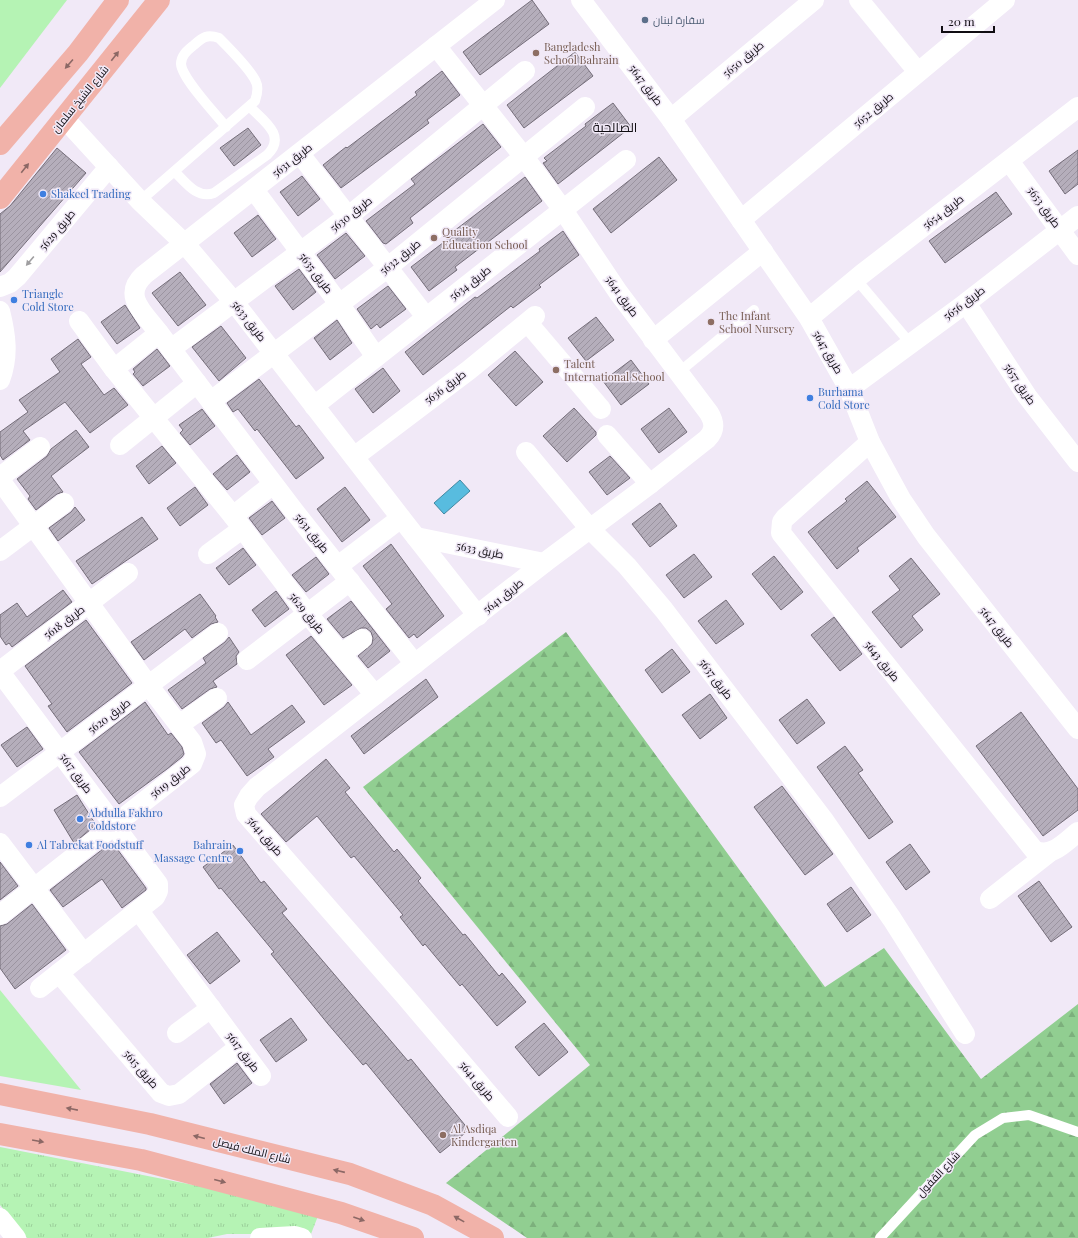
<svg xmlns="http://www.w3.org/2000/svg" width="1078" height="1238" viewBox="0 0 1078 1238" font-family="'Playfair Display',Cairo,serif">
<defs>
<pattern id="forest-firs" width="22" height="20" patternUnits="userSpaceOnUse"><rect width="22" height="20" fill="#91ce91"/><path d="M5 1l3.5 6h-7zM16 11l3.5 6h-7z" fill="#7cb07c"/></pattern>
<pattern id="park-tufts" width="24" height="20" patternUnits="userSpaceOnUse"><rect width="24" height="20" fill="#b5f3b4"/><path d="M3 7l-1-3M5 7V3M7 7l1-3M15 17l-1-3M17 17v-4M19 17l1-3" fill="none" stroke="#9bcf9a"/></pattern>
<pattern id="building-hatch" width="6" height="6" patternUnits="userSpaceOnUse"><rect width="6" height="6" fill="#b5aebb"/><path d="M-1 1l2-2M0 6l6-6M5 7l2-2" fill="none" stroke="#9b94a0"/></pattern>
</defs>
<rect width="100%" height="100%" fill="#f1e9f7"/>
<!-- grass -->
<g fill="#b5f3b4">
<path d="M 0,0 L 67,0 L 0,88 Z"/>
<path d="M 0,990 L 81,1090 L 0,1076 Z"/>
</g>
<!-- forest -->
<path fill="url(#forest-firs)" d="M 566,632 L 825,987 L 884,948 L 981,1079 L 1078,1004 L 1078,1238 L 527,1238 L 446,1183 L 590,1065 L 363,787 Z"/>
<!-- park -->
<path fill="url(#park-tufts)" d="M 0,1147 L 265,1199 L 318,1216 L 311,1234 L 227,1234 L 208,1238 L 27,1238 L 0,1205 Z"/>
<!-- water -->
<path fill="#58bcdf" stroke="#4288a2" d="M 460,480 L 470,491 L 444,514 L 434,503 Z"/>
<!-- building -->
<g fill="url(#building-hatch)" stroke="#746d79">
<path d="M 532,0 L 549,24 L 480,75 L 463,52 Z"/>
<path d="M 575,52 L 593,76 L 524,128 L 507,105 Z"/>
<path d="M 442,71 L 460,95 L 427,120 L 429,123 L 341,188 L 323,165 L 346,147 L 347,148 L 417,95 L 415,92 Z"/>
<path d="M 613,103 L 631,127 L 558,184 L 543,163 L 547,161 L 544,158 L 586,126 L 585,124 Z"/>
<path d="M 483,124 L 501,147 L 410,218 L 413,223 L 386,244 L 383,243 L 366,221 L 415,184 L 411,179 Z"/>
<path d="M 248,128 L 261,145 L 234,166 L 220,148 Z"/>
<path d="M 57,148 L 86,173 L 0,272 L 0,214 L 10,206 Z"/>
<path d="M 1078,150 L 1078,184 L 1065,194 L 1049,171 Z"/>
<path d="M 659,157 L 677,180 L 611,233 L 593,209 Z"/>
<path d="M 302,176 L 320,199 L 298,216 L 280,192 Z"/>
<path d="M 525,177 L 542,201 L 455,267 L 457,270 L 429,291 L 411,267 L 456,233 L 454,231 Z"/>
<path d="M 996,192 L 1012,214 L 945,263 L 929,241 Z"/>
<path d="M 258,215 L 276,239 L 252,257 L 234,233 Z"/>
<path d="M 563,231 L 579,255 L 539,285 L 541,287 L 513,308 L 511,306 L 423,375 L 405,352 L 475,297 L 477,298 L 540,251 L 539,249 Z"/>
<path d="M 346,233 L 365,256 L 335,279 L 317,255 Z"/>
<path d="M 299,269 L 316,292 L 293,310 L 275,286 Z"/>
<path d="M 180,272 L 206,305 L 178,326 L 152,293 Z"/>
<path d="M 388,286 L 406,309 L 380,328 L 377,324 L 371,329 L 357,309 Z"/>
<path d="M 125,305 L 140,328 L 117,344 L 101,322 Z"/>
<path d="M 596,317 L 614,340 L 586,361 L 568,338 Z"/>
<path d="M 337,320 L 352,343 L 330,360 L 314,338 Z"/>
<path d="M 221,326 L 246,358 L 219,381 L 192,347 Z"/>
<path d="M 78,339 L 91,357 L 81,364 L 104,395 L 114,388 L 128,405 L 90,433 L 65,402 L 23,431 L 30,440 L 3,460 L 0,455 L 0,432 L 28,412 L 19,400 L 60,372 L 51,359 Z"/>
<path d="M 157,349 L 170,366 L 143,386 L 133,374 L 135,372 L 133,369 Z"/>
<path d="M 515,351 L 543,382 L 516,406 L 488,375 Z"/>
<path d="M 631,360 L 649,384 L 621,405 L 603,381 Z"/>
<path d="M 383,368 L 400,391 L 373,413 L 355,389 Z"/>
<path d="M 259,379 L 296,427 L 299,425 L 324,458 L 296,479 L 257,429 L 255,431 L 238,409 L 233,412 L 227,403 Z"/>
<path d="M 574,408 L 596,432 L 596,435 L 567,462 L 543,436 Z"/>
<path d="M 669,408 L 687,432 L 659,453 L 641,429 Z"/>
<path d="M 202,409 L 215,426 L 190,445 L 180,433 L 183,430 L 179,425 Z"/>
<path d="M 76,430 L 89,447 L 51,476 L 63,492 L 57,494 L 36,510 L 28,499 L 30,496 L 17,479 L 47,456 L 51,449 Z"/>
<path d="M 162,446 L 176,463 L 149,484 L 136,466 Z"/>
<path d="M 237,455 L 250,472 L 227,490 L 213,474 Z"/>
<path d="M 610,456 L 630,478 L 607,495 L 589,472 Z"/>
<path d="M 867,481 L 896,517 L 857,548 L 859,551 L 837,569 L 808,532 L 847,501 L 845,499 Z"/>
<path d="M 195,487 L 208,505 L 180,526 L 167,508 Z"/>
<path d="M 345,487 L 370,520 L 342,542 L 317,509 Z"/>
<path d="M 272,501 L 285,518 L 262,535 L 249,518 Z"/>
<path d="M 660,503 L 677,526 L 650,547 L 632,524 Z"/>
<path d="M 75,507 L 85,520 L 58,541 L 49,528 L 71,512 Z"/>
<path d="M 142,517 L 158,539 L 92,584 L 76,561 Z"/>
<path d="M 391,544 L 444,616 L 417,638 L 414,634 L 409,638 L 386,609 L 392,604 L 363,566 Z"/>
<path d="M 243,548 L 256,565 L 229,585 L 216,568 Z"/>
<path d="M 694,554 L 712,577 L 684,598 L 666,575 Z"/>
<path d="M 774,556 L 803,592 L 781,610 L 752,574 Z"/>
<path d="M 316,557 L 329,574 L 306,592 L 292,575 Z"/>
<path d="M 911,558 L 940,594 L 912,616 L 923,630 L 901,648 L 872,612 L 900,590 L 889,576 Z"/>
<path d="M 63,590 L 72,602 L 12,647 L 9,643 L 6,645 L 0,636 L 0,615 L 17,603 L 27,617 Z"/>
<path d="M 276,591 L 289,609 L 265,627 L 252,610 Z"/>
<path d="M 200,594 L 216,616 L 215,617 L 218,622 L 211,624 L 192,638 L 185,629 L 144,660 L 131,642 Z"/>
<path d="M 726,600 L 744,624 L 716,644 L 698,621 Z"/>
<path d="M 351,601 L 390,651 L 368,668 L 358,656 L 372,644 L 373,638 L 371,632 L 366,628 L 361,628 L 343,638 L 327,619 Z"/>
<path d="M 834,617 L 862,654 L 840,671 L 811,635 Z"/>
<path d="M 86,620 L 132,683 L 67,732 L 48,706 L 52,704 L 25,666 Z"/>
<path d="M 311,636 L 352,685 L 324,705 L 286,655 Z"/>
<path d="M 229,637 L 239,652 L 236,656 L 237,664 L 213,681 L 217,687 L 210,689 L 182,709 L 168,690 L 206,663 L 203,658 L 225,642 Z"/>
<path d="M 672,649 L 690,672 L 662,693 L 645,670 Z"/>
<path d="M 426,679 L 438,697 L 364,754 L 351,736 Z"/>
<path d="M 710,694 L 727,718 L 700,739 L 682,715 Z"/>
<path d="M 807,699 L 825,723 L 797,744 L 779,720 Z"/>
<path d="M 145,702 L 168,735 L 171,733 L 182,747 L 184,754 L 182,757 L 167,769 L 119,804 L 79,752 Z"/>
<path d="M 228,702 L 251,735 L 292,705 L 305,722 L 268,749 L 274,757 L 247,776 L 221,740 L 216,743 L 202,723 L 224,707 Z"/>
<path d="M 1021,712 L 1078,789 L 1078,810 L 1043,836 L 976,746 Z"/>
<path d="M 27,727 L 43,749 L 17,767 L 1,745 Z"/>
<path d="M 845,746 L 863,770 L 858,773 L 893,822 L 869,839 L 817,767 Z"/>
<path d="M 326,759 L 350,788 L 345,792 L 394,852 L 397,849 L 421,878 L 418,881 L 463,935 L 465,934 L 499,976 L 502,973 L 526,1002 L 497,1026 L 462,984 L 460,986 L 425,944 L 423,946 L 400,917 L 403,915 L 354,856 L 351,858 L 317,816 L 286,842 L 261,814 Z"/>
<path d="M 782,786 L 833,854 L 805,875 L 754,807 Z"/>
<path d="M 77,795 L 96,825 L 74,843 L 54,810 Z"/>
<path d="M 112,842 L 146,888 L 146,890 L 122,908 L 102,879 L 63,907 L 50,890 Z"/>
<path d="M 910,844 L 930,872 L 906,890 L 886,862 Z"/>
<path d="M 233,845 L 261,883 L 264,881 L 287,909 L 282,913 L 408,1061 L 411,1059 L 469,1130 L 440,1153 L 366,1063 L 363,1065 L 328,1024 L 271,954 L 274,952 L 221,888 L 219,889 L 203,867 Z"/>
<path d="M 0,862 L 18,886 L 0,900 Z"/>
<path d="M 1039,881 L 1072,927 L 1051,942 L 1018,896 Z"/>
<path d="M 851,887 L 871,915 L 847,932 L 827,904 Z"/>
<path d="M 32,904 L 66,950 L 15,989 L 0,968 L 0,926 L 7,924 Z"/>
<path d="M 217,932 L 240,961 L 210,984 L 187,955 Z"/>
<path d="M 291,1018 L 307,1040 L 276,1062 L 260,1040 Z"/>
<path d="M 544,1023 L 568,1052 L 539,1076 L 515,1047 Z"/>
<path d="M 237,1063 L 252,1083 L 224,1104 L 210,1084 Z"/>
</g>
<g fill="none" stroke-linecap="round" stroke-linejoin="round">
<!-- service -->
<g stroke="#fff" stroke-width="10">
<path d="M 175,172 C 186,183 197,199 214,193 L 267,155 C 287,136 264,121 250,107"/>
<path d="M 140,201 L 255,101 C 257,95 259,88 256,82 C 251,70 228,47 219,38 C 207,34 203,37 194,45 C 188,50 181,55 181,64 C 182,79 216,114 226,127"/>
<path d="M 856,279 L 910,343"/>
<path d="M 678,373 L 754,310"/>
<path d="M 880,1238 L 975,1135 L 1003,1118 L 1029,1115 L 1078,1132"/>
</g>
<!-- minor -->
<g stroke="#fff" stroke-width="20">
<path d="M 581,0 L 671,119 L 809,318 L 849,389 L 870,442 L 901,499 L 926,536 L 1078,729"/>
<path d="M 859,0 L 918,72"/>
<path d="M 436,46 L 524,157 L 563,210 L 618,292 L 709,413 C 715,423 715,431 707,439 L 650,484 L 544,563 L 257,787 L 249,796 L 244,805 L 246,814 L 252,821 L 405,996 L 508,1117"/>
<path d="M 65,119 L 140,201 L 185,244 L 234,302 L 401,518 L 478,616"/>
<path d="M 671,119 L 814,0"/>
<path d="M 300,154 L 426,317"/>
<path d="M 1009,161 L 1078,255"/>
<path d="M 254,190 L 340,305 L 376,357"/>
<path d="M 741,220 L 1005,0"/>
<path d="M 0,287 L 10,283 L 17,277 L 109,167"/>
<path d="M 966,303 L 1027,396 L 1078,462"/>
<path d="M 0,311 C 6,335 9,356 0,380"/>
<path d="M 809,318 L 862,274 L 1078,107"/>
<path d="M 79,321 L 114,369 L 233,516 L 307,613 L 375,695"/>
<path d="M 528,323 L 601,409"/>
<path d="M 653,340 L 763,251"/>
<path d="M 171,349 L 355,211 L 525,71"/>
<path d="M 114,369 L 159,333"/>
<path d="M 849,389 L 966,303 L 1078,216"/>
<path d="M 211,401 L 387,268 L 585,107"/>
<path d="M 314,406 L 626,160"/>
<path d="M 607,435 L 650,484"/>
<path d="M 870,442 L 785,518 L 782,522 L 781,533 L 1034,850 C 1051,859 1065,842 1078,832"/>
<path d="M 120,445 L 197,383"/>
<path d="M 526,452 L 590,529 L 627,566 L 664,610 L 785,769 L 823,819 L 892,919 L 965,1034"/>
<path d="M 354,457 L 469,370 L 535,316"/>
<path d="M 0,477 L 40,447"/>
<path d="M 0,480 L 149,686 L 192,742 L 196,754 L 192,764 L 0,915"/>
<path d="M 233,516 L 273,484"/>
<path d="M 416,537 L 544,563"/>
<path d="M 0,551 L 64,503"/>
<path d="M 208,554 L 242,529"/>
<path d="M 338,566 L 401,518"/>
<path d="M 341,654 L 362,639"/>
<path d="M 247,660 L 350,581"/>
<path d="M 415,664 L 294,511 L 159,333 C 145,314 121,296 144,275 L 495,0"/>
<path d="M 0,671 L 128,573"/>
<path d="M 0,672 L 158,884 L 158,891 L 155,897 L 40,988"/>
<path d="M 179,725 L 217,698"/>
<path d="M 0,797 L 218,633"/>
<path d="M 0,843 L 84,954"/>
<path d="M 990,899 L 1050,852"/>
<path d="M 139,911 L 261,1076"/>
<path d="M 59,973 L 161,1093 L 169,1096 L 179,1094 L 239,1047"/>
<path d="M 177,1033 L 211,1008"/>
<path d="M 0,1218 L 16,1238"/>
<path d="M 260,1238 L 295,1236 L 302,1238"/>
</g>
<!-- primary -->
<g stroke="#f1b2a9" stroke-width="22">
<path d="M 0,144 L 78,53 L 118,0"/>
<path d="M 0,198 L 159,0"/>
<path d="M 0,1094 L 150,1124 L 350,1174 L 433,1205 L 493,1238"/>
<path d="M 0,1134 L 141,1160 L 341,1213 L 413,1238"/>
</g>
</g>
<!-- one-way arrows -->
<defs><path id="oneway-solid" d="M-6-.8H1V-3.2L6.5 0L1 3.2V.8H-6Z"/></defs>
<g fill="#8c6865">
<use href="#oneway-solid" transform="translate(115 56) rotate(-52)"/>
<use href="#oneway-solid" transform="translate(69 64) rotate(131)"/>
<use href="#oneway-solid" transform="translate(25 168) rotate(-51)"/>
<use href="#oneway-solid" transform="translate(72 1109) rotate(-169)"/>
<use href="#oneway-solid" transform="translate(199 1137) rotate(-166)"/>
<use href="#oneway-solid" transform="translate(38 1141) rotate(10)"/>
<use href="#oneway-solid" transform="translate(339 1171) rotate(-167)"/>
<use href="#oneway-solid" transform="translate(220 1181) rotate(15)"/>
<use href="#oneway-solid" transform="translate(359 1219) rotate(19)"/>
<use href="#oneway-solid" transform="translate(459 1219) rotate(-151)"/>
</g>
<use fill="#9f9ea0" href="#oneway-solid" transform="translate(30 261) rotate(130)"/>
<!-- markers -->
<circle fill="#5c6f8a" stroke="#f1e9f7" stroke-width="1.5" cx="645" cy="20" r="4"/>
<g fill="#8d6e63" stroke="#f1e9f7" stroke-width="1.5">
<circle cx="536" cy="53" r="4"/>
<circle cx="434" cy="238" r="4"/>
<circle cx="711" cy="322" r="4"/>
<circle cx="556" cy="370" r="4"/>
<circle cx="443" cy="1135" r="4"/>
</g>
<g fill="#3f7fe0" stroke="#f1e9f7" stroke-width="1.5">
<circle cx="43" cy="194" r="4"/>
<circle cx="14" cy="300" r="4"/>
<circle cx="810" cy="398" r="4"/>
<circle cx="80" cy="819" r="4"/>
<circle cx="29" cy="845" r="4"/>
<circle cx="240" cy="851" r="4"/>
</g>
<g text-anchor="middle" stroke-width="3" stroke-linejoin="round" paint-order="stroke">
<!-- service labels -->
<g font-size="11" fill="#4e5e75" stroke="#f1e9f7" text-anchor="start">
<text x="653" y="24">سفارة لبنان</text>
</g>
<!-- education labels -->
<g font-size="11" fill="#785e54" stroke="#f1e9f7" text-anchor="start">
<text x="544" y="51">Bangladesh<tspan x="544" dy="13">School Bahrain</tspan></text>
<text x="442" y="236">Quality<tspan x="442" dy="13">Education School</tspan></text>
<text x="719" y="320">The Infant<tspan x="719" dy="13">School Nursery</tspan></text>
<text x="564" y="368">Talent<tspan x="564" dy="13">International School</tspan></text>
<text x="451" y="1133">Al Asdiqa<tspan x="451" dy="13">Kindergarten</tspan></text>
</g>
<!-- street labels -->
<g font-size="11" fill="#100d12" stroke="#f1e9f7">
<text transform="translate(743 59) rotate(-40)" y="4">طريق 5650</text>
<text transform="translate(646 85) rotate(53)" y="4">طريق 5647</text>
<text transform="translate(80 99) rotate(-51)" y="4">شارع الشيخ سلمان</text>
<text transform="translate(873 110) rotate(-40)" y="4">طريق 5652</text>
<text transform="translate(292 160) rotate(-38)" y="4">طريق 5631</text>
<text transform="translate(1044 207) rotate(54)" y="4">طريق 5653</text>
<text transform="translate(943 212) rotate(-38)" y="4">طريق 5654</text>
<text transform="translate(351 214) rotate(-38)" y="4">طريق 5630</text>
<text transform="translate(57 230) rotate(-50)" y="4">طريق 5629</text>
<text transform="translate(400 257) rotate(-39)" y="4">طريق 5632</text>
<text transform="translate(316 273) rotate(53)" y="4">طريق 5635</text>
<text transform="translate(470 283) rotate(-38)" y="4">طريق 5634</text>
<text transform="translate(622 296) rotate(54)" y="4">طريق 5641</text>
<text transform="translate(964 303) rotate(-37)" y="4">طريق 5656</text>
<text transform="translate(249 321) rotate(52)" y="4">طريق 5633</text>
<text transform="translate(828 352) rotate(60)" y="4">طريق 5647</text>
<text transform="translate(1020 384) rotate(56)" y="4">طريق 5657</text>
<text transform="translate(445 387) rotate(-37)" y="4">طريق 5636</text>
<text transform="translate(312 533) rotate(51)" y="4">طريق 5631</text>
<text transform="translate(480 550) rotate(11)" y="4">طريق 5633</text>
<text transform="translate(503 596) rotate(-39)" y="4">طريق 5641</text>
<text transform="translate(307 613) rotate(51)" y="4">طريق 5629</text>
<text transform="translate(64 622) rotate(-37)" y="4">طريق 5618</text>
<text transform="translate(997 627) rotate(52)" y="4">طريق 5647</text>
<text transform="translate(882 661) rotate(51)" y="4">طريق 5643</text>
<text transform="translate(716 679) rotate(53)" y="4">طريق 5637</text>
<text transform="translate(109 716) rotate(-37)" y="4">طريق 5620</text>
<text transform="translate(76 773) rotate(54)" y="4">طريق 5617</text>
<text transform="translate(170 781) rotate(-38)" y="4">طريق 5619</text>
<text transform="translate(265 836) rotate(49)" y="4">طريق 5641</text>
<text transform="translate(243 1052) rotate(53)" y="4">طريق 5617</text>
<text transform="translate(141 1069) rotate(49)" y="4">طريق 5615</text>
<text transform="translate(477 1081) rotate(50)" y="4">طريق 5641</text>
<text transform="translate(252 1150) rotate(14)" y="4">شارع الملك فيصل</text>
<text transform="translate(938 1174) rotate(-47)" y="4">شارع القفول</text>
</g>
<!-- shop labels -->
<g font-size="11" fill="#366cbe" stroke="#f1e9f7" text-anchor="start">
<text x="51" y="198">Shakeel Trading</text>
<text x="22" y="298">Triangle<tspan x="22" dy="13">Cold Store</tspan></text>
<text x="818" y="396">Burhama<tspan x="818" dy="13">Cold Store</tspan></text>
<text x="88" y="817">Abdulla Fakhro<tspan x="88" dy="13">Coldstore</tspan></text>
<text x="37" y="849">Al Tabrekat Foodstuff</text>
<text x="232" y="849" text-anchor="end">Bahrain<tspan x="232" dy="13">Massage Centre</tspan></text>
</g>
<!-- quarter labels -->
<g font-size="13" fill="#100d12" stroke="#f1e9f7">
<text x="615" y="132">الصالحية</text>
</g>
</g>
<!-- scale -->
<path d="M942 26v6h52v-6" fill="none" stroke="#100d12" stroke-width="2"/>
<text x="948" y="26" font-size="12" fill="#100d12" stroke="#f1e9f7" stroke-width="3" paint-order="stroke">20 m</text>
</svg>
